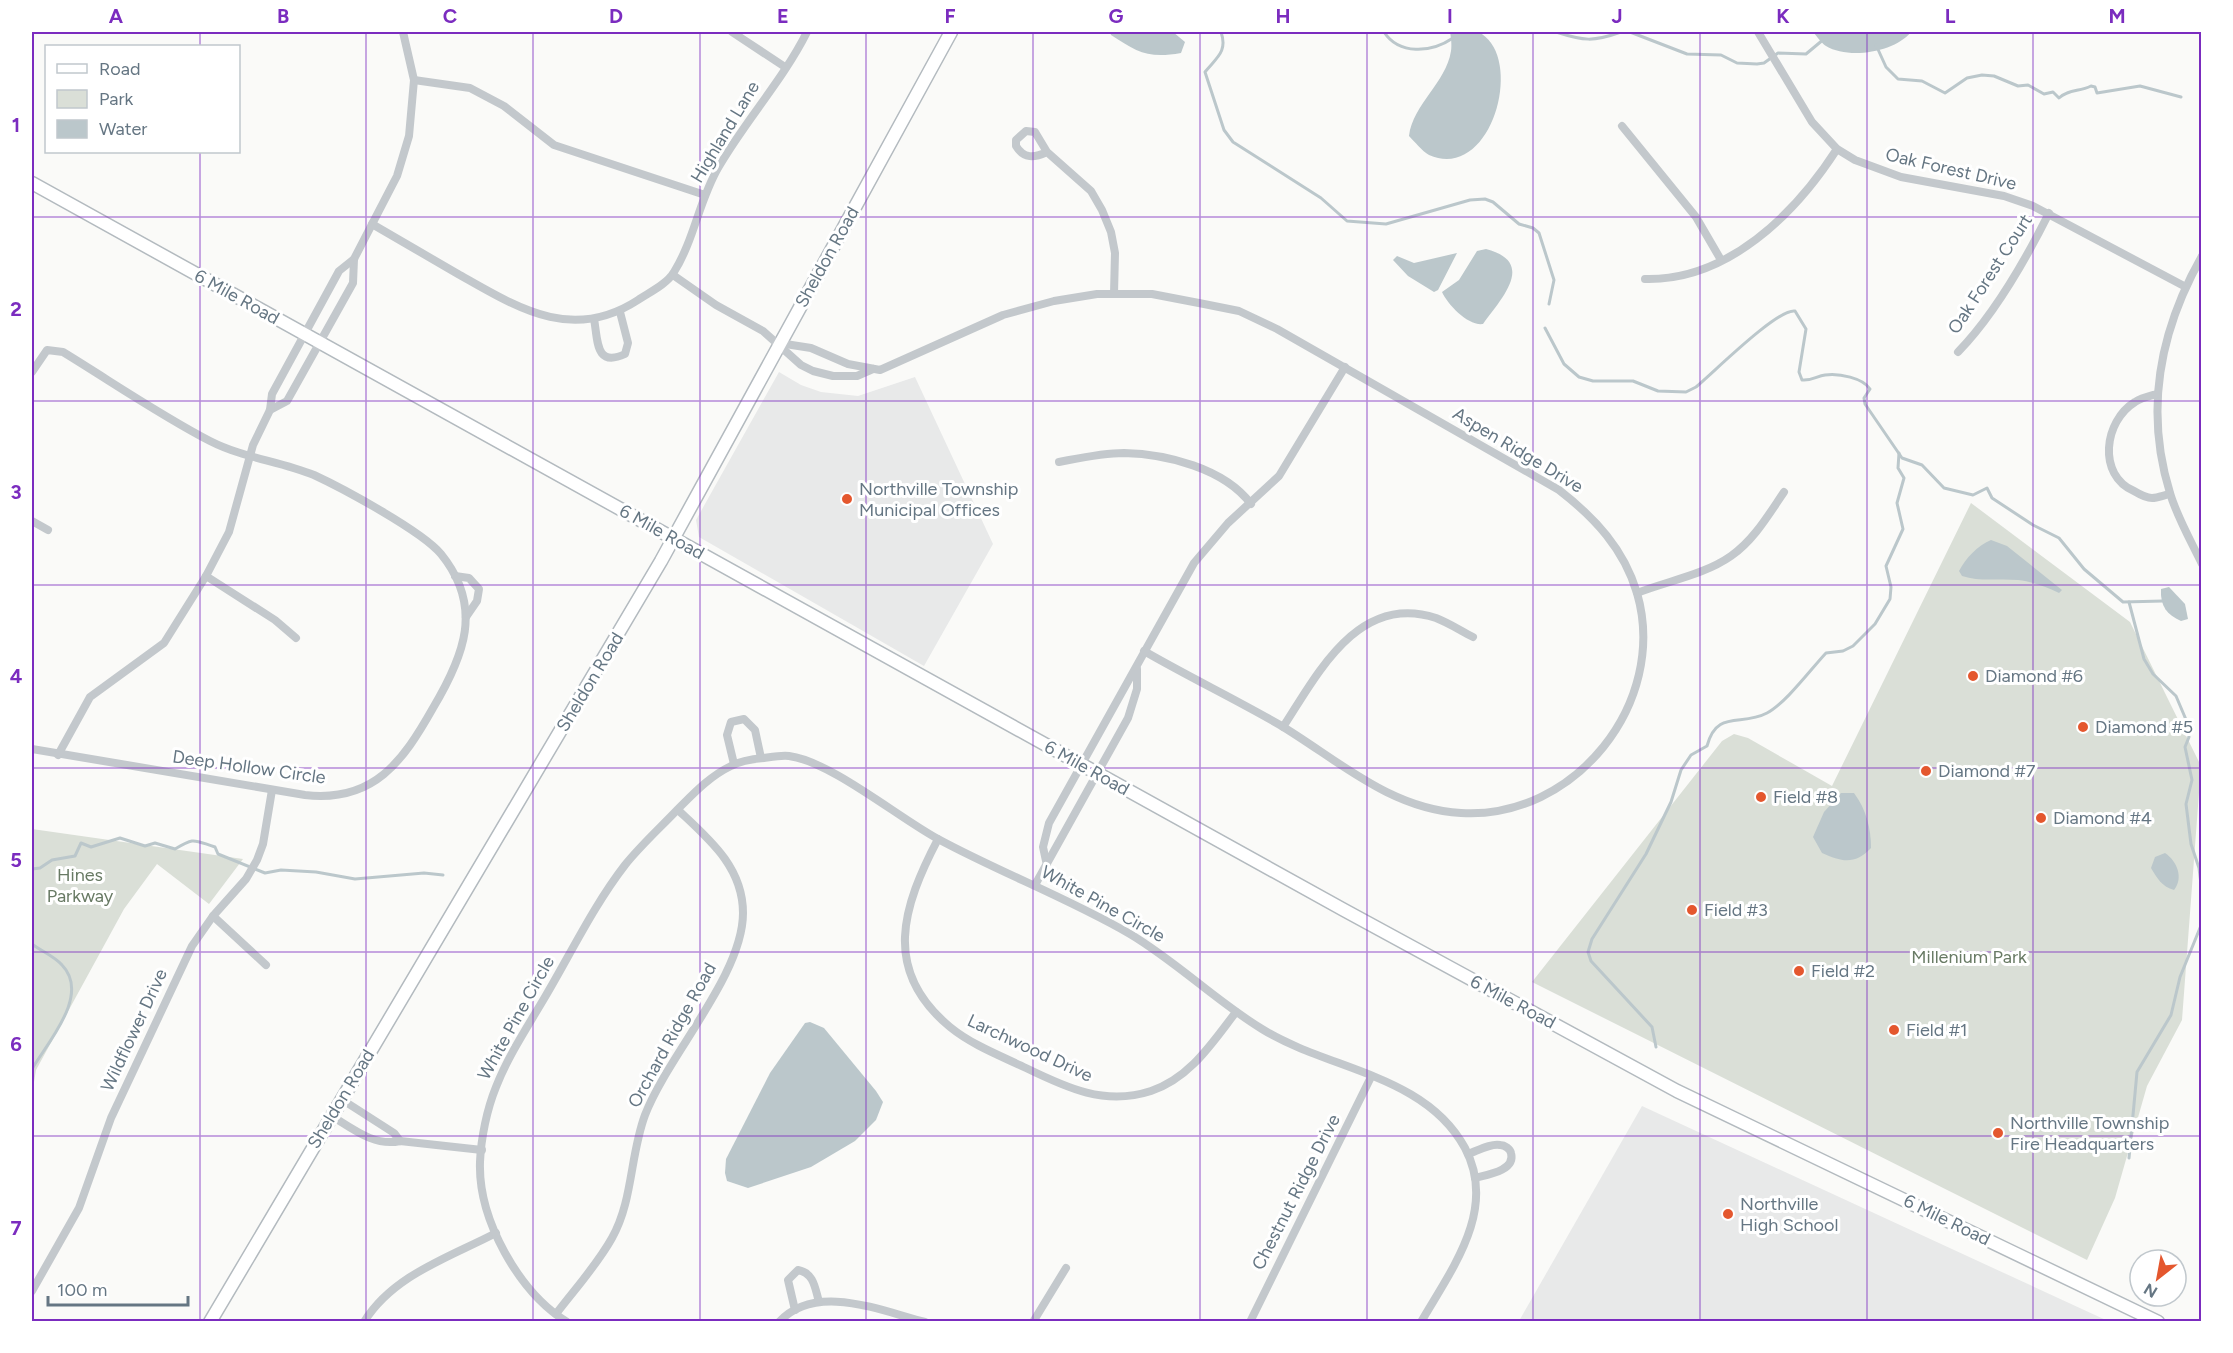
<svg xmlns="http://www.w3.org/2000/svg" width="2233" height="1353" viewBox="0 0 2233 1353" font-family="Figtree,sans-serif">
<rect width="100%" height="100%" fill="#fafaf8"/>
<!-- built -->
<g fill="#e8e9e9">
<path d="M 779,372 L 801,385 L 821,392 L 858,396 L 915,377 L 993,544 L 924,666 L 699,537 L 696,520 Z"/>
<path d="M 1642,1106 L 2108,1321 L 1519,1321 Z"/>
</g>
<!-- green -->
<g fill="#dadfd7">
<path d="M 1971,503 L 2130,622 L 2201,766 L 2182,1020 L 2147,1086 L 2115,1198 L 2087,1260 L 1532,982 L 1722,741 L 1734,734 L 1748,738 L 1832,786 Z"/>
<path d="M 32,829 L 243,859 L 209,904 L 157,864 L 124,909 L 36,1070 L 32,1094 Z"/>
</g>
<!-- water -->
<g fill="#bbc7cb">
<path d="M 1110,32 L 1173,32 L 1185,42 L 1181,53 C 1148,59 1137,52 1111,35 Z"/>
<path d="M 1450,32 C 1458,31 1470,29 1478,32 C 1526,54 1493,183 1429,155 C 1422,151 1415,142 1409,136 C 1413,104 1446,83 1451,51 C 1452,45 1451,37 1450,32 Z"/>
<path d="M 1813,32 L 1911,32 C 1895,52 1849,60 1826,46 C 1821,43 1817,36 1813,32 Z"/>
<path d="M 1486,249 C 1536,262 1503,297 1483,324 C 1468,326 1448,305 1442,292 L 1459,280 L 1477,251 Z"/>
<path d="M 1457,253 L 1438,290 L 1434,292 L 1408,276 L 1393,260 L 1397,256 L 1414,263 Z"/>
<path d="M 1991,540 L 2007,546 L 2062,590 L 2059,593 C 2045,586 2033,582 2018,580 C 1999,578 1980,582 1962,576 L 1959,571 C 1966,558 1977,546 1991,540 Z"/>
<path d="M 2169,587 L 2185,604 L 2188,619 L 2181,621 C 2167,615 2160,606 2161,589 Z"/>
<path d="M 1841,793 L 1854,793 C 1866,809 1871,828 1871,848 C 1855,865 1842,862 1822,853 L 1813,837 L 1824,812 Z"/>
<path d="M 2165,853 C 2177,861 2184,878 2174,890 C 2162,887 2157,878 2151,868 L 2155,857 Z"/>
<path d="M 810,1022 L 824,1028 L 876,1091 L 883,1102 L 876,1120 L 855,1141 L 811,1167 L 748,1188 L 727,1181 L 725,1173 L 726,1159 L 770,1073 L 805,1023 Z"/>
</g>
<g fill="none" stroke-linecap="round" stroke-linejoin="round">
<!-- stream -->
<g stroke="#bbc7cb" stroke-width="3">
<path d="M 1221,32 C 1228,52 1216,58 1205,72 L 1224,130 L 1233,142 L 1321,198 L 1347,221 L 1386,224 L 1470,200 L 1485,199 L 1493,202 L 1519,224 L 1533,228 L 1539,233 L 1554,280 L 1549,304"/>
<path d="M 1384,32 C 1399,55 1431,53 1453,38"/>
<path d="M 1556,32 C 1584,41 1593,42 1621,32"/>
<path d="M 1630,32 L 1687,54 L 1721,55 L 1737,63 L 1757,64 L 1764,63 L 1778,53 L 1806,54 L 1824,39"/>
<path d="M 1876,45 L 1886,67 L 1898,79 L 1922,81 L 1945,93 L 1967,78 L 1982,75 L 1994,76 L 2018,86 L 2028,85 L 2044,94 L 2053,92 L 2059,98 C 2069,89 2079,92 2091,86 L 2095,87 L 2097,93 L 2140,86 L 2181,97"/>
<path d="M 1545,328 L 1564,364 L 1579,377 L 1593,381 L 1633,381 L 1658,391 L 1686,392 L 1696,387 C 1713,373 1778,308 1795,311 L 1806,329 L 1799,372 L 1802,380 C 1812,381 1817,376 1825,375 C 1839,373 1863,378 1870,389 L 1864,398 L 1865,404 L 1902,458 L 1922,465 L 1944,488 L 1973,495 L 1987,488 L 1992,498 L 2033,525 L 2059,538 L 2084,569 L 2123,602 L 2163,601"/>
<path d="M 2129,602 L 2144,659 L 2153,674 L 2176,696 L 2187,722 L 2189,737 L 2185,747 L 2192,780 L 2186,804 L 2191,844 L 2199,868 L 2202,892"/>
<path d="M 32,869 L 40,868 L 52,860 L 75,856 L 81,843 L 91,847 L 120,838 L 145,846 L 155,843 L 175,849 C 195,837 193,840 215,847 L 218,854 L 265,873 L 281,870 L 316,872 L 355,879 L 424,873 L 443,875"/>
<path d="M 32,944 C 41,951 54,956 62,965 C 91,995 47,1043 32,1069"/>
<path d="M 1656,1047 L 1652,1027 L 1591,961 L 1588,952 L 1592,939 L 1646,854 L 1671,802 L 1681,770 L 1691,755 L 1707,746 C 1717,709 1741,727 1767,713 C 1785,704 1811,669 1826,653 L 1843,651 L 1853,646 L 1875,624 L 1890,599 L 1891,587 L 1886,566 L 1903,529 L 1897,503 L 1904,478 L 1898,468 L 1899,453"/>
<path d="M 2129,1158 L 2137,1072 L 2171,1015 L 2180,977 L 2202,923"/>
</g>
<defs>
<g id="secondary">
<path d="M 32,183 L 1344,910 L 1677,1091 L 2158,1322"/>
<path d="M 210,1322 L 661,561 L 951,32"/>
</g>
</defs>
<!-- secondary casing -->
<use href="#secondary" stroke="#b3babf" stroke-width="15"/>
<!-- street -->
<g stroke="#c3c8cc" stroke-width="8">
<path d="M 732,32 L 785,67"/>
<path d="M 1758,32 L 1812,122 L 1837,149 L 1855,160 L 1901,177 L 2004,196 L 2033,206 L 2184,286"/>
<path d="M 414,80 L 470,88 L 504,106 L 554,145 L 705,195"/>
<path d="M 1622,126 L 1696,217 L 1721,260"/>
<path d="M 1047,152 C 1034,158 1024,159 1016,146 L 1016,140 L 1026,131 L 1035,132 L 1047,152 L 1091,191 L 1102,210 L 1111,232 L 1115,253 L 1114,294"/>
<path d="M 372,224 C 401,241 429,257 458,274 C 518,308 572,343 638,300 C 650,292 667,284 674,272 C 694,240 699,201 718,168 C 745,121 783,80 807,32"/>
<path d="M 2202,256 C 2160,330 2144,409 2170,493 C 2177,517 2191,541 2202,564"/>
<path d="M 673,275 L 716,305 L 763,331 L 801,365 L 813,371 L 833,376 L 857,376 L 873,369"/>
<path d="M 1645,279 C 1728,281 1795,214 1837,149"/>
<path d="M 594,319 C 598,340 595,368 625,354 L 628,343 L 620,312"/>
<path d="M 779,343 L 811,348 L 848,364 L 880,370 L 1003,315 L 1054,301 L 1097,294 L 1152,294 L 1204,304 L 1239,311 L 1277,329 L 1559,490 C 1595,518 1624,549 1637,593 C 1669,703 1574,820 1461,813 C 1390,809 1338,760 1280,725 C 1235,699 1189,677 1144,651"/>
<path d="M 1958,352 C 1994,315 2026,259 2049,213"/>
<path d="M 32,372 L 47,350 L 63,352 C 112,382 160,415 210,441 C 243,458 280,461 314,475 C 342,488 422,531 441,554 C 484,607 464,656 433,708 C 403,761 374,803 305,795 L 32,749"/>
<path d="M 2157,394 C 2150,396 2141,398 2135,402 C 2104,421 2097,475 2134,491 C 2139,494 2146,498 2152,498 C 2158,498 2164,495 2170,494"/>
<path d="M 270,410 L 287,401 L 353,283 L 354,259 L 397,176 L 409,136 L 414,80 L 403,32"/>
<path d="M 1059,462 C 1080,458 1102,453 1124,453 C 1166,454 1224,468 1251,504"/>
<path d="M 32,521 L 48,530"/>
<path d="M 206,576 L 275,620 L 296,638"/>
<path d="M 455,576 L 469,578 L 479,589 L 477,601 L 466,617"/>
<path d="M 1637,593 C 1667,581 1704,575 1731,556 C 1754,540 1769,514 1784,492"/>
<path d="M 1283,727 C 1317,675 1358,592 1436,618 C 1449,623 1461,631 1473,637"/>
<path d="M 58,755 L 90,697 L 164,643 L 206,576 L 229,532 L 253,445 L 270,410 L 272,394 L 339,271 L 354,259"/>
<path d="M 734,764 L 727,735 L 731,722 L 744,719 L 755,730 L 761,758"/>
<path d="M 938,839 C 903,906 881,970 950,1027 C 972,1045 1001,1056 1026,1068 C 1067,1088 1105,1106 1151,1091 C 1190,1078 1212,1043 1236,1012"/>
<path d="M 1046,861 L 1043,847 L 1049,823 L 1194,563 L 1228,523 L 1279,476 L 1345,367"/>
<path d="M 1035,885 L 1128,718 L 1137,689 L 1137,669"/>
<path d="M 213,916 L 266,965"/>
<path d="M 341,1099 L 394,1133 L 400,1141"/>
<path d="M 330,1115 C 352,1128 374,1147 400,1141 L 482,1150"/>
<path d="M 1468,1154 C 1477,1151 1491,1143 1500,1145 C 1505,1145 1510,1149 1511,1153 C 1516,1171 1486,1175 1475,1178"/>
<path d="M 32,1291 L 79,1208 L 111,1118 L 192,946 L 213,916 L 246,879 L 257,860 L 263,844 L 272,790"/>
<path d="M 795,1310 L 788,1280 L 798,1270 C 814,1273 815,1288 819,1302"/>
<path d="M 556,1314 C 575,1289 597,1265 612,1238 C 633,1201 630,1155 645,1115 C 668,1055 743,975 743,913 C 743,867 709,839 678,810"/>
<path d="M 364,1322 C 393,1275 450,1257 496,1233"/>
<path d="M 567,1322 C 519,1292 478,1220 480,1162 C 481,1138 487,1109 496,1087 C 508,1056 528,1026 545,997 C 571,953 594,905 625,865 C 641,845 660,828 678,809 C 694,793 710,776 731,766 C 740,761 753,759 764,758 C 771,757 782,755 789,756 C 830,761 899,818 938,839 C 1001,873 1068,898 1130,934 C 1177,962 1216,1001 1262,1029 C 1328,1070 1425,1074 1465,1148 C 1498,1210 1451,1270 1421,1322"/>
<path d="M 779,1322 C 816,1282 881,1311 925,1322"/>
<path d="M 1033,1322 L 1066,1268"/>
<path d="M 1250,1322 L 1371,1077"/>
</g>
<!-- secondary -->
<use href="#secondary" stroke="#fff" stroke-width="12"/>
</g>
<!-- grid -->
<path fill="none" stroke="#7b2cbf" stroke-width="1.5" stroke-opacity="0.55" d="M 200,32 L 200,46M 366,32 L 366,1322M 533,32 L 533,1322M 700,32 L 700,1322M 866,32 L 866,1322M 1033,32 L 1033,1322M 1200,32 L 1200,1322M 1367,32 L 1367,1322M 1533,32 L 1533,1322M 1700,32 L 1700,1322M 1867,32 L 1867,1322M 2033,32 L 2033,1322M 200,152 L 200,1322M 32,217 L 2202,217M 32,401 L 2202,401M 32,585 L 2202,585M 32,768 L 2202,768M 32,952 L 2202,952M 32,1136 L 2202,1136"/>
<!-- markers -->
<g fill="#e4572e" stroke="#fff" stroke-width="2">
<circle cx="847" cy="499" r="6"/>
<circle cx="1973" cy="676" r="6"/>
<circle cx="2083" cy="727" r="6"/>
<circle cx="1926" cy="771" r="6"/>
<circle cx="1761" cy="797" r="6"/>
<circle cx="2041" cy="818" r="6"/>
<circle cx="1692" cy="910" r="6"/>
<circle cx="1799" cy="971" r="6"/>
<circle cx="1894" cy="1030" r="6"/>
<circle cx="1998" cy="1133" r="6"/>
<circle cx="1728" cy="1214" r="6"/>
</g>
<g text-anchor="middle" stroke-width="6" stroke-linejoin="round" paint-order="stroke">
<!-- street labels -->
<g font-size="18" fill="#657683" stroke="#fff">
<text transform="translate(725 132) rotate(-59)" y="6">Highland Lane</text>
<text transform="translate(1951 169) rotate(13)" y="6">Oak Forest Drive</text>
<text transform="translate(827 257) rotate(-61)" y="6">Sheldon Road</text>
<text transform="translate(1990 274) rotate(-57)" y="6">Oak Forest Court</text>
<text transform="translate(237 297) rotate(29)" y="6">6 Mile Road</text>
<text transform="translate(1518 450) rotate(31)" y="6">Aspen Ridge Drive</text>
<text transform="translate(662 532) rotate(29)" y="6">6 Mile Road</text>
<text transform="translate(590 682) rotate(-59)" y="6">Sheldon Road</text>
<text transform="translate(249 767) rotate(8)" y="6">Deep Hollow Circle</text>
<text transform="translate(1087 768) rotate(29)" y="6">6 Mile Road</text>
<text transform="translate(1103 904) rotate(29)" y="6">White Pine Circle</text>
<text transform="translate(1513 1002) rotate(28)" y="6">6 Mile Road</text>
<text transform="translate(516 1018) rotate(-61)" y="6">White Pine Circle</text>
<text transform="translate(134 1030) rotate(-65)" y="6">Wildflower Drive</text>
<text transform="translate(672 1035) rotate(-61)" y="6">Orchard Ridge Road</text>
<text transform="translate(1030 1048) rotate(25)" y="6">Larchwood Drive</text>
<text transform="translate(341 1099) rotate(-59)" y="6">Sheldon Road</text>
<text transform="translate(1296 1192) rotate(-63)" y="6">Chestnut Ridge Drive</text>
<text transform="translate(1947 1220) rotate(26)" y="6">6 Mile Road</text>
</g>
<!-- poi labels -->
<g font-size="18" fill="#657683" stroke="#fff" text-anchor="start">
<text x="859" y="495">Northville Township<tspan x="859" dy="21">Municipal Offices</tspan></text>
<text x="1985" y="682">Diamond #6</text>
<text x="2095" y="733">Diamond #5</text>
<text x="1938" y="777">Diamond #7</text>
<text x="1773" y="803">Field #8</text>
<text x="2053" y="824">Diamond #4</text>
<text x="1704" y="916">Field #3</text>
<text x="1811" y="977">Field #2</text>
<text x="1906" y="1036">Field #1</text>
<text x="2010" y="1129">Northville Township<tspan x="2010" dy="21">Fire Headquarters</tspan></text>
<text x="1740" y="1210">Northville<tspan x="1740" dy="21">High School</tspan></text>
</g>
<!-- park labels -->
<g font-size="18" fill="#687a64" stroke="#fff">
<text x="80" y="881">Hines<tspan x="80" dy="21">Parkway</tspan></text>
<text x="1969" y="963">Millenium Park</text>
</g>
</g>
<!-- border -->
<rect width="2233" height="1353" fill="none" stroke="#ffffff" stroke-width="66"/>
<!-- legend -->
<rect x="45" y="45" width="195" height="108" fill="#ffffff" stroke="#c1c8cd" stroke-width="1.5"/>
<rect x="57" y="64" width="30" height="9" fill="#ffffff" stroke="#c1c8cd" stroke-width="1.5"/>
<text x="99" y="75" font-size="18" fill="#657683">Road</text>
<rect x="57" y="90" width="30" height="18" fill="#dadfd7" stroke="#c1c8cd" stroke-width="1.5"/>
<text x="99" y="105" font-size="18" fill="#657683">Park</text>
<rect x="57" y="120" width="30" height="18" fill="#bbc7cb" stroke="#c1c8cd" stroke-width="1.5"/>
<text x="99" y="135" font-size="18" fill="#657683">Water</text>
<!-- north arrow -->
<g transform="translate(2158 1278) rotate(211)"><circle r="28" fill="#ffffff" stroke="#c1c8cd" stroke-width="1.5"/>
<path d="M0-4.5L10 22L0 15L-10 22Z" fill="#e4572e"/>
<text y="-9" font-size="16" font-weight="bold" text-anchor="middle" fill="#657683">N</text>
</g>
<!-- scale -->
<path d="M48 1296v9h140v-9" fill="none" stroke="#657683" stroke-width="3"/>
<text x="57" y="1296" font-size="18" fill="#657683" stroke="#ffffff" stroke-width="4.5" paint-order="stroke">100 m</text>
<rect x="33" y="33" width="2167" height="1287" fill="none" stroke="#7b2cbf" stroke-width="2"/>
<g font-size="20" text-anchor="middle" font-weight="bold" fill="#7b2cbf">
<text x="116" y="23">A</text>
<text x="283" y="23">B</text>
<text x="450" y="23">C</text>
<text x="616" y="23">D</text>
<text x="783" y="23">E</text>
<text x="950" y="23">F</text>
<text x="1116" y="23">G</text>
<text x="1283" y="23">H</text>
<text x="1450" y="23">I</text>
<text x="1617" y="23">J</text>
<text x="1783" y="23">K</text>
<text x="1950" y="23">L</text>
<text x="2117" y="23">M</text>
<text x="16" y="132">1</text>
<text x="16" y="316">2</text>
<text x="16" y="499">3</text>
<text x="16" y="683">4</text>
<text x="16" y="867">5</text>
<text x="16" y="1051">6</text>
<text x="16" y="1235">7</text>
</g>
</svg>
